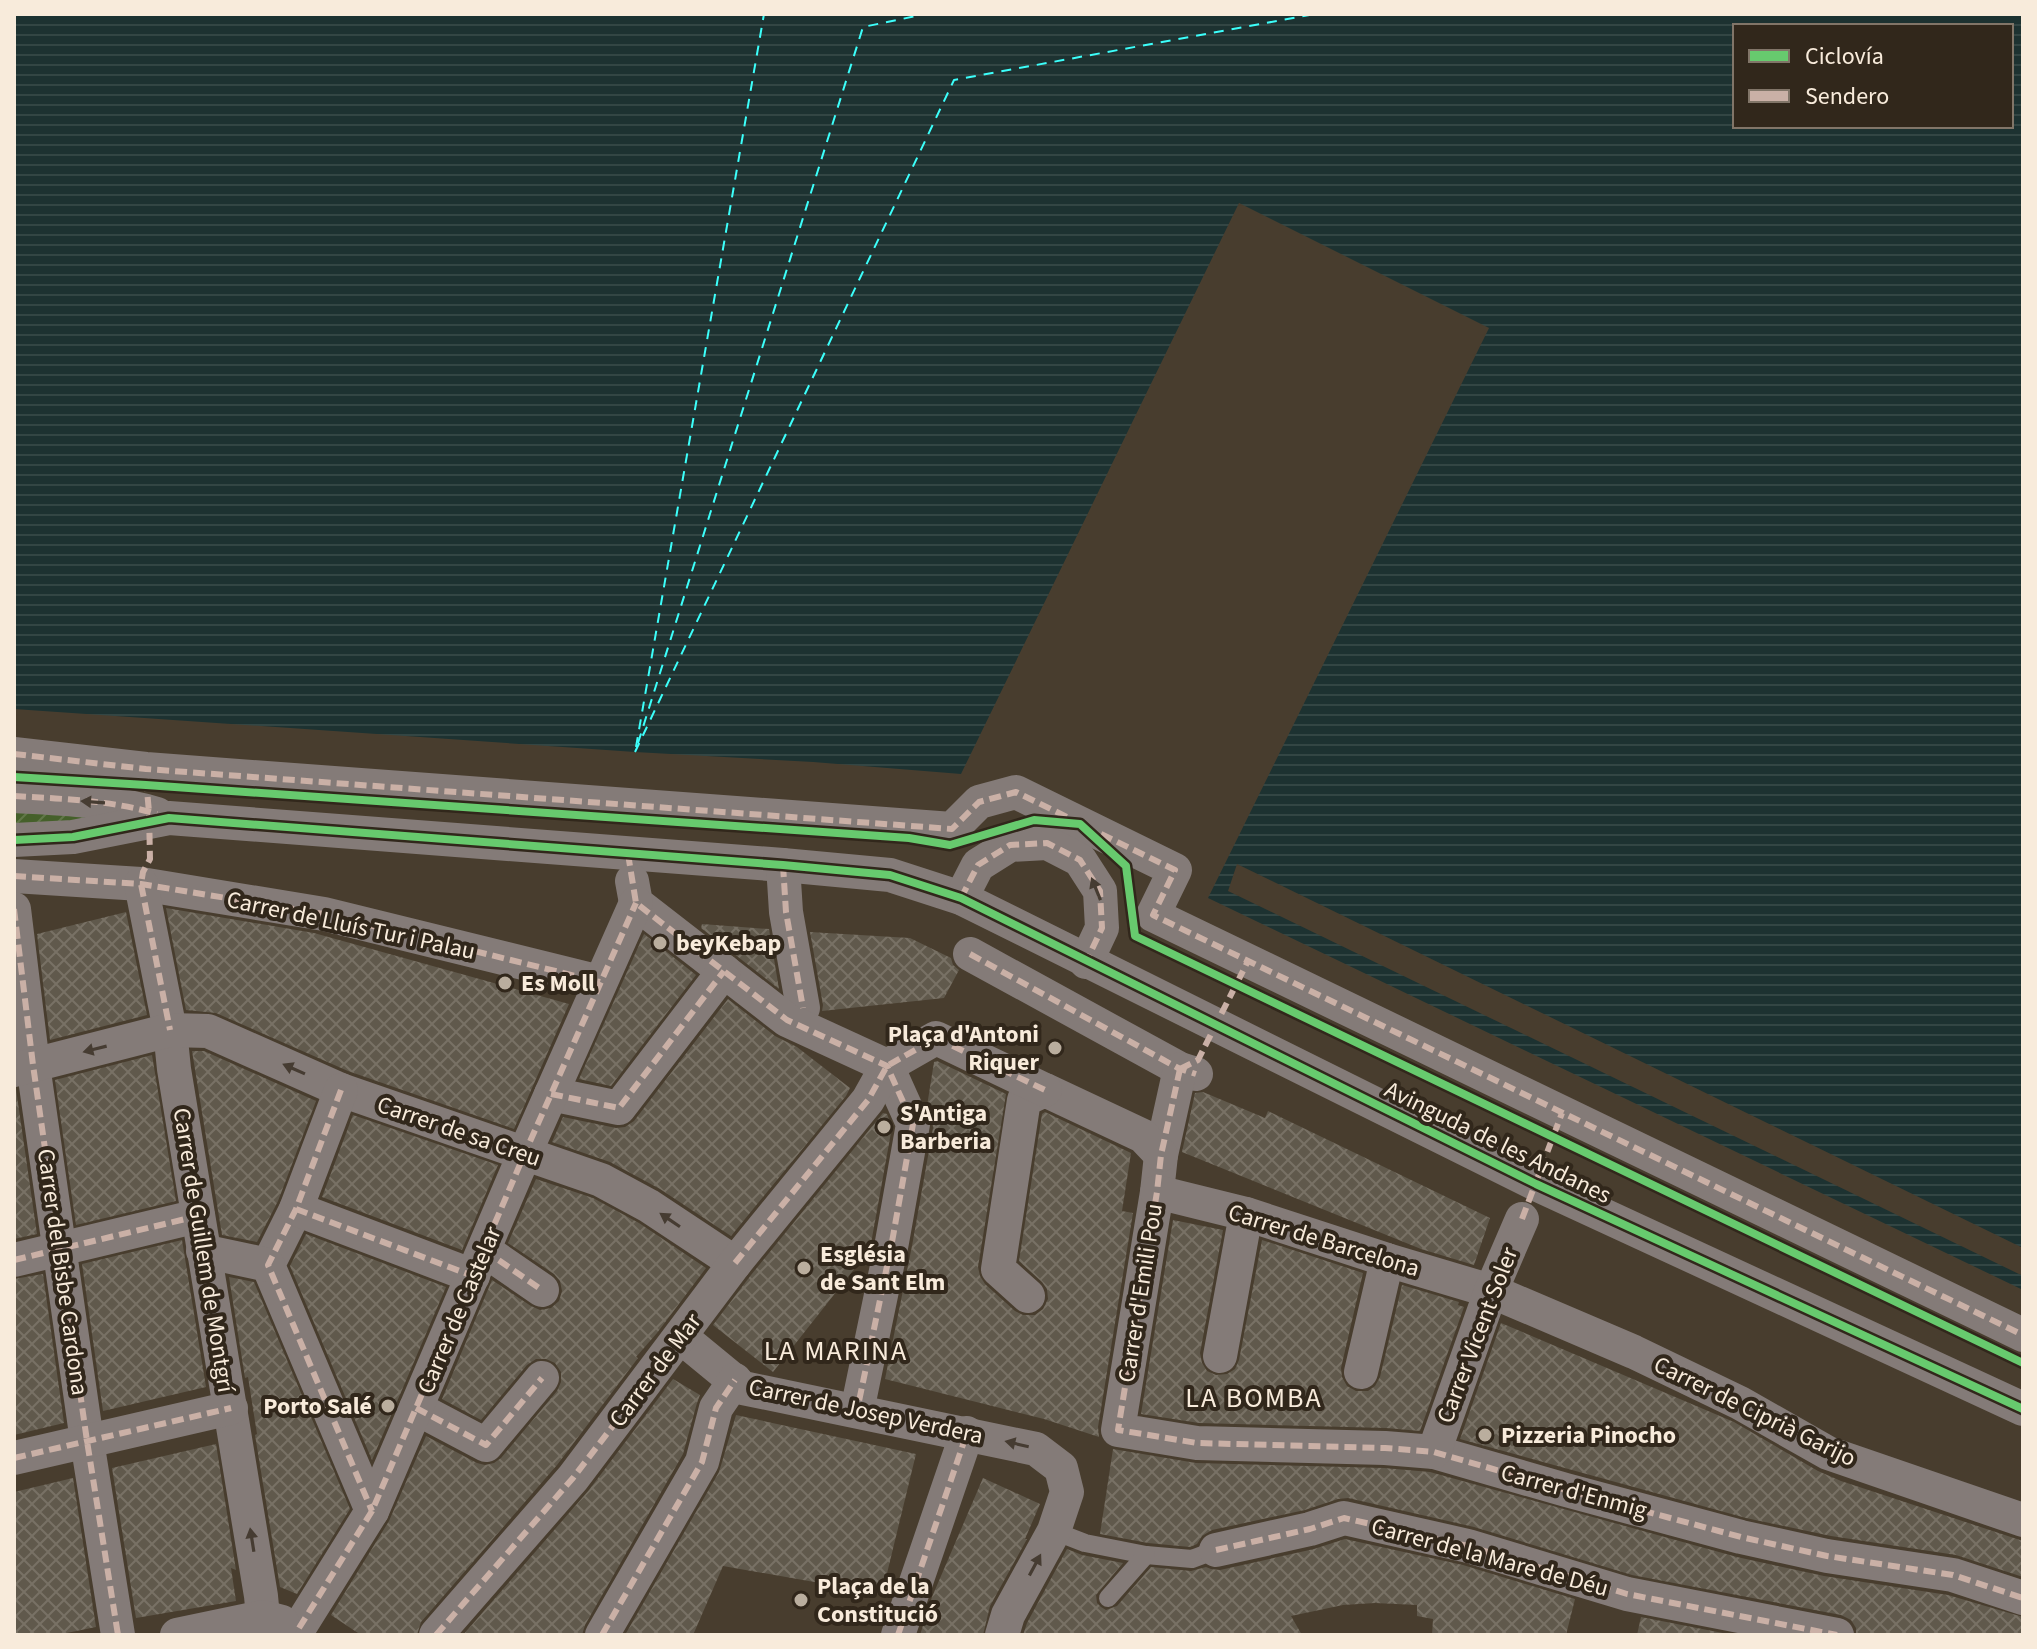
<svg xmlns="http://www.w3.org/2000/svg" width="2037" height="1649" viewBox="0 0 2037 1649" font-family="'Source Sans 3',sans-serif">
<defs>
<pattern id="garden-furrows" width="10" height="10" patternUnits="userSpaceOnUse" patternTransform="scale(2)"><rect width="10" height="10" fill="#45602a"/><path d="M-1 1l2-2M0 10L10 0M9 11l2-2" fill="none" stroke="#617748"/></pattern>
<pattern id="water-rules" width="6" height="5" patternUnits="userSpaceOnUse" patternTransform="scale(2)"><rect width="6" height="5" fill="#1d3231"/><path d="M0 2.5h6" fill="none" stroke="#334644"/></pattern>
<pattern id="building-cross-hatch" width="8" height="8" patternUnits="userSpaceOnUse" patternTransform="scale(2)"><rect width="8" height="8" fill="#60594c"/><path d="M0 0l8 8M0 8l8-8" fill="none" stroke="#787165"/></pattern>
</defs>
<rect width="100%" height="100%" fill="#483d2e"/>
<!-- garden -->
<path fill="url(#garden-furrows)" d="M 14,811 L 114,816 L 84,825 L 14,825 Z"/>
<!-- water -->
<path fill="url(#water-rules)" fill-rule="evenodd" d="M 14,14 L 2023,14 L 2023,1290 L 1208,898 L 1489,328 L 1239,203 L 961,774 L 813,762 L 635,752 L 14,709 ZM 1735,26 L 2011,26 L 2011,126 L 1735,126 Z"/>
<!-- pier -->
<path fill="#483d2e" d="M 1237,864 L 2023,1248 L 2023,1276 L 1228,891 Z"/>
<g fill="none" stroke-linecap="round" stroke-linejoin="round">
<!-- ferry -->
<g stroke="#3cfffb" stroke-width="2" stroke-dasharray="10 8" stroke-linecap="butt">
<path d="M 638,743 L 863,27 L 926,14"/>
<path d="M 636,747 L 764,14"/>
<path d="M 635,752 L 954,80 L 1315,14"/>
</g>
</g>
<!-- building -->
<g fill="url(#building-cross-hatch)">
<path d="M 166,908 L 314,933 L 569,1004 L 514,1129 L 348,1071 L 216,1013 L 186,1010 Z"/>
<path d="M 126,912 L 147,1015 L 50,1040 L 37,934 Z"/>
<path d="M 702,924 L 769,929 L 779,989 L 701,928 Z"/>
<path d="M 810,932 L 910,938 L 951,958 L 953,965 L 959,970 L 944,998 L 822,1011 L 823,1005 Z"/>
<path d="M 644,934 L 696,975 L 611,1086 L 579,1079 Z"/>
<path d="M 728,999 L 775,1036 L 797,1047 L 850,1088 L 846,1096 L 731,1236 L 660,1189 L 610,1162 L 552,1142 L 563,1117 L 616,1128 L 625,1127 L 634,1121 Z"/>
<path d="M 192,1051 L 204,1051 L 316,1101 L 278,1201 L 257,1242 L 222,1235 Z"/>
<path d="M 152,1055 L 176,1201 L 76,1225 L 55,1080 Z"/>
<path d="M 937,1061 L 1006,1094 L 978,1267 L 980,1276 L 985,1284 L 1015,1311 L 1023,1315 L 1035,1315 L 1043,1309 L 1048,1299 L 1047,1289 L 1042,1282 L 1019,1261 L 1042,1114 L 1045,1112 L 1131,1153 L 1122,1211 L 1133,1213 L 1098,1427 L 1099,1437 L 1044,1419 L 885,1379 L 912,1246 L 933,1128 L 932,1117 L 927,1106 L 934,1062 Z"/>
<path d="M 14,1089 L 16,1089 L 37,1234 L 14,1239 Z"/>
<path d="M 1203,1092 L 1265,1118 L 1268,1111 L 1490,1218 L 1474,1265 L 1421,1249 L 1182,1152 L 1195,1093 Z"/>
<path d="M 883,1113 L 887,1114 L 892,1127 L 870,1249 L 773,1372 L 713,1325 L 751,1275 Z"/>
<path d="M 353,1115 L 498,1165 L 462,1250 L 322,1197 Z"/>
<path d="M 536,1179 L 593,1198 L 639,1223 L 706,1268 L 657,1333 L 636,1357 L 638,1358 L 557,1465 L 421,1622 L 417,1635 L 361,1635 L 331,1615 L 389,1521 L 426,1436 L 477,1463 L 485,1465 L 494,1463 L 501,1458 L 557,1391 L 561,1382 L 561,1372 L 555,1363 L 546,1359 L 536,1359 L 527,1365 L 481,1420 L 442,1399 L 492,1280 L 531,1306 L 540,1310 L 551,1308 L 559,1301 L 562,1291 L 560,1281 L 554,1274 L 508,1243 Z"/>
<path d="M 1173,1220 L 1223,1230 L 1200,1353 L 1202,1363 L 1207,1371 L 1216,1375 L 1227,1374 L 1235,1369 L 1239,1360 L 1262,1240 L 1363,1273 L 1341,1368 L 1342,1377 L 1347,1386 L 1356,1391 L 1368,1391 L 1375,1386 L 1380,1377 L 1402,1285 L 1459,1302 L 1458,1305 L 1464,1307 L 1420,1431 L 1386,1428 L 1199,1423 L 1141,1414 Z"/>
<path d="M 306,1234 L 446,1287 L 372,1460 L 290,1266 Z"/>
<path d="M 182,1240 L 206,1387 L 103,1411 L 82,1264 Z"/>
<path d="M 43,1274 L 64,1423 L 14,1435 L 14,1279 Z"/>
<path d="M 229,1277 L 254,1282 L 350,1509 L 297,1594 L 280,1587 L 255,1435 L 257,1434 L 248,1377 L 245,1378 Z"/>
<path d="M 1501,1323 L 1734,1422 L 1818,1471 L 1841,1481 L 2023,1541 L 2023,1577 L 1956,1555 L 1831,1536 L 1746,1518 L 1460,1439 Z"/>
<path d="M 673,1379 L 700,1395 L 697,1403 L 683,1454 L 585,1625 L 582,1635 L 463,1635 L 589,1490 Z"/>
<path d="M 736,1415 L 916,1454 L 882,1594 L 723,1566 L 693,1635 L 625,1635 L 719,1472 Z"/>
<path d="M 216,1444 L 236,1570 L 231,1568 L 236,1601 L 136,1618 L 112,1468 Z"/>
<path d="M 1113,1449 L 1196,1463 L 1384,1468 L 1430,1472 L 1737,1557 L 1824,1576 L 1948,1595 L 2023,1617 L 2023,1635 L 1856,1635 L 1856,1628 L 1851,1620 L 1841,1615 L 1632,1575 L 1474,1527 L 1348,1498 L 1338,1499 L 1305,1510 L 1212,1530 L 1202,1536 L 1197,1544 L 1190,1547 L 1148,1543 L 1100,1534 Z"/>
<path d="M 73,1478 L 96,1627 L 57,1635 L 14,1635 L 14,1492 Z"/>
<path d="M 983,1478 L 1040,1504 L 1025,1539 L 1027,1539 L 990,1606 L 983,1635 L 920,1635 L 932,1597 Z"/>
<path d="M 1345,1539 L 1463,1565 L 1575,1599 L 1566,1635 L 1432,1635 L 1433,1619 L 1417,1616 L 1417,1605 L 1375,1603 L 1343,1605 L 1291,1616 L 1302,1635 L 1023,1635 L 1027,1623 L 1067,1549 L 1082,1555 L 1123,1563 L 1096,1595 L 1097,1603 L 1101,1607 L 1106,1610 L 1117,1606 L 1151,1567 L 1191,1571 L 1206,1567 L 1211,1569 L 1220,1570 L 1314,1549 Z"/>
<path d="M 1641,1617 L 1733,1635 L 1637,1635 Z"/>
</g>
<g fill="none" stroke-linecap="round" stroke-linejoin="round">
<!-- lane -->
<g stroke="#847b78" stroke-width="18">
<path d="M 1054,1531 L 1085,1543 L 1146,1555 L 1192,1559 L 1216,1550"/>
<path d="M 1108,1598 L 1146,1555"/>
</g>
<!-- street -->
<g stroke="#847b78" stroke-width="34">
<path d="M 14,754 L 146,769 L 952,829 L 979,802 L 1016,792 L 1175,870 L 1153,915 L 2023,1335"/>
<path d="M 14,796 C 62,799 111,800 157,814"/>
<path d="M 14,840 L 73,837 L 169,818 L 783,865 L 890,875 L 961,898 L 1536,1184 L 2023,1409"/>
<path d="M 783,865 L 786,912 L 803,1008"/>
<path d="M 14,876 L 141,884 L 324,914 L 600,982"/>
<path d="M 632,881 L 636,903 L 787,1020 L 887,1066 L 913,1124 L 892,1242 L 857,1411"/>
<path d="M 141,884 L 170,1030 L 174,1069 L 261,1596 L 263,1617"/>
<path d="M 961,898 L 978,865 L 1010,845 L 1047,843 L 1080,860 L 1100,891 L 1102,928 L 1086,962"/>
<path d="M 14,909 L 33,1065 L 87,1441 L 118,1635"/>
<path d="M 970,954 L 1180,1069 L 1196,1074"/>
<path d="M 1180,1069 L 1161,1155 L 1157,1192 L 1118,1430 L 1197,1443 L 1385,1448 L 1434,1452 L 1566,1490 L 1741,1537 L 1827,1556 L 1953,1575 L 2023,1598"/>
<path d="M 14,1070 L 170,1030 L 208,1031 L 341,1090 L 601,1180 L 649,1206 L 735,1263"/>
<path d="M 341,1090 L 296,1209 L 268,1265 L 372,1511"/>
<path d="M 551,1094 L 619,1108 L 724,971"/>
<path d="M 1157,1192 L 1246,1214 L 1387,1260 L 1491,1291 L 1634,1352 L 1740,1403 L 1828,1453 L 2023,1520"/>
<path d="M 296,1209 L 473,1276"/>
<path d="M 484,1250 L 542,1290"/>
<path d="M 203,1251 L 268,1265"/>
<path d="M 14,1260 L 198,1216"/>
<path d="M 1028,1296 L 998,1269 L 1024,1100 L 1045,1090 L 1143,1136 L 1161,1155"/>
<path d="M 681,1337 L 743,1388 L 1036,1449 L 1061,1468 L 1067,1492 L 1054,1531 L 1008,1615 L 1002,1635"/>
<path d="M 1220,1356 L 1246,1214"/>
<path d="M 1361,1372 L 1387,1260"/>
<path d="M 416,1408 L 486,1445 L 542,1378"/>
<path d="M 1434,1452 L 1491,1291 L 1522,1219"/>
<path d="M 14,1458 L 231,1408"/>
<path d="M 1216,1550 L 1310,1529 L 1344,1518 L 1468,1546 L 1627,1594 L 1837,1635"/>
<path d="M 299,1628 L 372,1511 L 524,1155 L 636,903"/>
<path d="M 177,1635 L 263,1617 L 282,1622"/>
<path d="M 436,1635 L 573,1478 L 735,1263 L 868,1100 L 887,1066 L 936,1038 L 1045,1090"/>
<path d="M 602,1635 L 702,1462 L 716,1408 L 735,1380"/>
<path d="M 898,1635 L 967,1433"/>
</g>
<!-- quiet -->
<g stroke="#cab0a6" stroke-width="6" stroke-dasharray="12 6" stroke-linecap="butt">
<path d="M 14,754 L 146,769 L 952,829 L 979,802 L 1016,792 L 1069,818"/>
<path d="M 146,779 L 149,812 L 150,859 L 143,872 L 141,884 L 170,1030"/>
<path d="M 14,796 C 62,799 111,800 157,814"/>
<path d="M 1101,834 L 1175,870 L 1153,915 L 2023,1335"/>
<path d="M 628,854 L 636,903 L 787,1020 L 887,1066 L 913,1124 L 892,1242 L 857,1411"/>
<path d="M 783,865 L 786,912 L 803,1008"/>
<path d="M 14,876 L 141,884 L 324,914 L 600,982"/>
<path d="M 961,898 L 978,865 L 1010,845 L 1047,843 L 1080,860 L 1100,891 L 1102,928 L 1086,962"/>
<path d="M 14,909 L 33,1065 L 87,1441 L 118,1635"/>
<path d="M 970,954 L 1180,1069 L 1196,1074"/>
<path d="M 1180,1069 L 1161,1155 L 1157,1192 L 1118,1430 L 1197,1443 L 1385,1448 L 1434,1452 L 1566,1490 L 1741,1537 L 1827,1556 L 1953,1575 L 2023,1598"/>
<path d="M 1180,1069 L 1198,1060 L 1248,961"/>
<path d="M 341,1090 L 296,1209 L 268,1265 L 372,1511"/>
<path d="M 551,1094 L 619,1108 L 724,971"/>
<path d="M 296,1209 L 473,1276"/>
<path d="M 1522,1219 L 1562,1113"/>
<path d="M 484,1250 L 542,1290"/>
<path d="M 14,1260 L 198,1216"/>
<path d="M 735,1263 L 868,1100 L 887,1066 L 936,1038 L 1045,1090"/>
<path d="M 416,1408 L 486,1445 L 542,1378"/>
<path d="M 14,1458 L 231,1408"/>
<path d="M 1216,1550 L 1310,1529 L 1344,1518 L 1468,1546 L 1627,1594 L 1837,1635"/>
<path d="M 299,1628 L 372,1511 L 524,1155 L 636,903"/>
<path d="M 436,1635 L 573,1478 L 681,1337"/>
<path d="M 602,1635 L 702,1462 L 716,1408 L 735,1380"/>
<path d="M 898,1635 L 967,1433"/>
</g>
<defs>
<g id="cycleway">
<path d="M 14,777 L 146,785 L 909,838 L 950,845 L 1034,820 L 1080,824 L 1126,866 L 1135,936 L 2023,1363"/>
<path d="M 14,840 L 73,837 L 169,818 L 783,865 L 890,875 L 961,898 L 1536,1184 L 2023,1409"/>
</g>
</defs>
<!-- cycleway casing -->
<use href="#cycleway" stroke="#31271b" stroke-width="13"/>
<!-- cycleway -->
<use href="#cycleway" stroke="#67ca6e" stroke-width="8"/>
</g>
<!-- one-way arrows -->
<defs><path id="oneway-solid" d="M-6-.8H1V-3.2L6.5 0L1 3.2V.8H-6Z" transform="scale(2)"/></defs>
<g fill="#463c32">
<use href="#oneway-solid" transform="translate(93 802) rotate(-176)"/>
<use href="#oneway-solid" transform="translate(1096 889) rotate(-112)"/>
<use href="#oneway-solid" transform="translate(95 1049) rotate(166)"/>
<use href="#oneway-solid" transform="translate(294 1069) rotate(-156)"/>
<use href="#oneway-solid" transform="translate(670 1220) rotate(-146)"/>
<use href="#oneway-solid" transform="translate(1017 1444) rotate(-167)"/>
<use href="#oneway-solid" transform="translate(252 1540) rotate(-99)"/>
<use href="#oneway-solid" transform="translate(1035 1565) rotate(-62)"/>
</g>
<!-- markers -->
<g fill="#baae9e" stroke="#31271b" stroke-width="3">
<circle cx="660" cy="943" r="8"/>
<circle cx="505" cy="983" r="8"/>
<circle cx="1055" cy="1048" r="8"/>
<circle cx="884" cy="1127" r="8"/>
<circle cx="804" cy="1268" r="8"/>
<circle cx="388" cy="1406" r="8"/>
<circle cx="1485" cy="1435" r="8"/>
<circle cx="801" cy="1600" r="8"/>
</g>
<g text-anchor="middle" stroke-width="8" stroke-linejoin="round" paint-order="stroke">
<!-- street labels -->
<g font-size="24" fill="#f8ebdb" stroke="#31271b">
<text transform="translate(351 925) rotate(12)" y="8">Carrer de Lluís Tur i Palau</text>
<text transform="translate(459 1131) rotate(19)" y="8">Carrer de sa Creu</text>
<text transform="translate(1498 1142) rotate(26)" y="8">Avinguda de les Andanes</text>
<text transform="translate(1324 1240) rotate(17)" y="8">Carrer de Barcelona</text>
<text transform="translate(204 1250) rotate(81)" y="8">Carrer de Guillem de Montgrí</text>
<text transform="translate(63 1272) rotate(82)" y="8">Carrer del Bisbe Cardona</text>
<text transform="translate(1140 1293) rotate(-81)" y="8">Carrer d'Emili Pou</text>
<text transform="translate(459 1310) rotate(-67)" y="8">Carrer de Castelar</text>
<text transform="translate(1477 1335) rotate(-69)" y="8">Carrer Vicent Soler</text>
<text transform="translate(655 1370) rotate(-53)" y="8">Carrer de Mar</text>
<text transform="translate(866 1411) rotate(12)" y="8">Carrer de Josep Verdera</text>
<text transform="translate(1755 1411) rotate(26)" y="8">Carrer de Ciprià Garijo</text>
<text transform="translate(1574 1491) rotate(15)" y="8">Carrer d'Enmig</text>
<text transform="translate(1490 1557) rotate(15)" y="8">Carrer de la Mare de Déu</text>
</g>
<!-- poi labels -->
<g font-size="24" font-weight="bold" fill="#f8ebdb" stroke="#31271b" text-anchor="start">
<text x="676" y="951">beyKebap</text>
<text x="521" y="991">Es Moll</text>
<text x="1039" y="1042" text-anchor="end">Plaça d'Antoni<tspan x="1039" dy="28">Riquer</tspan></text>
<text x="900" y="1121">S'Antiga<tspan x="900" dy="28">Barberia</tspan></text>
<text x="820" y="1262">Església<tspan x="820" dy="28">de Sant Elm</tspan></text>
<text x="372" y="1414" text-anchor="end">Porto Salé</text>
<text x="1501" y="1443">Pizzeria Pinocho</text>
<text x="817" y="1594">Plaça de la<tspan x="817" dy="28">Constitució</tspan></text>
</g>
<!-- quarter labels -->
<g font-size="28" letter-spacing="2" fill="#f8ebdb" stroke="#31271b">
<text x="836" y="1360">LA MARINA</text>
<text x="1254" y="1407">LA BOMBA</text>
</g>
</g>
<!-- border -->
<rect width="2037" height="1649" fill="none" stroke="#f8ebdb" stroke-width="32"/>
<!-- legend -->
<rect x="1733" y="24" width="280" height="104" fill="#31271b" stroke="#817568" stroke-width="2"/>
<rect x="1749" y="50" width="40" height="12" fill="#67ca6e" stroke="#817568" stroke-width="2"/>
<text x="1805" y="64" font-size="24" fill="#f8ebdb">Ciclovía</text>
<rect x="1749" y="90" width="40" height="12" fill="#cab0a6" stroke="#817568" stroke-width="2"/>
<text x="1805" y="104" font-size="24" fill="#f8ebdb">Sendero</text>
</svg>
